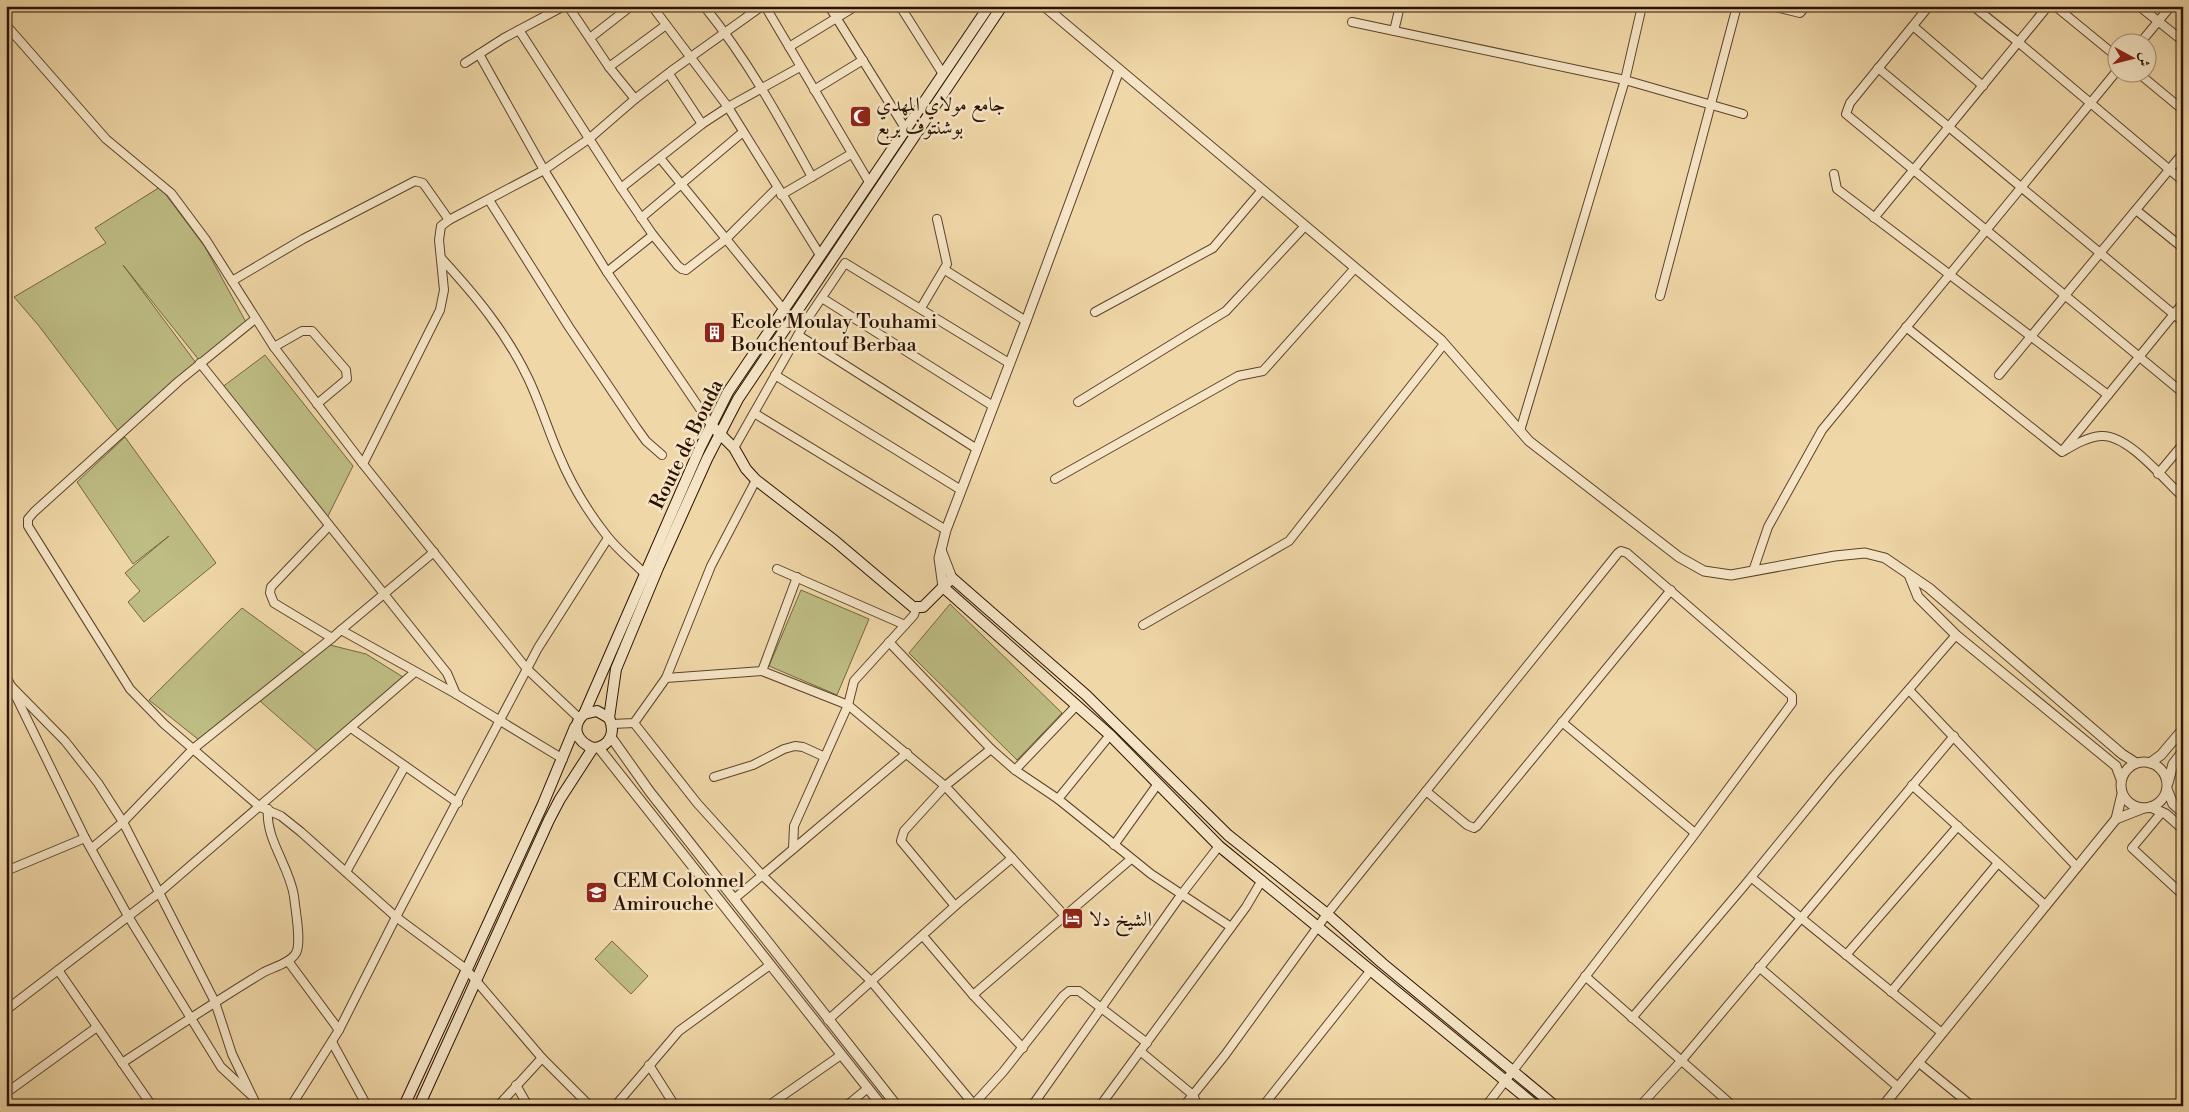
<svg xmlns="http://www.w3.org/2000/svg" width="2189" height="1112" viewBox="0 0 2189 1112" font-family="'Libre Bodoni',Amiri,serif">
<rect width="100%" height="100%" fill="#f0d7a7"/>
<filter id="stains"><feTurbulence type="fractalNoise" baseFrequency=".004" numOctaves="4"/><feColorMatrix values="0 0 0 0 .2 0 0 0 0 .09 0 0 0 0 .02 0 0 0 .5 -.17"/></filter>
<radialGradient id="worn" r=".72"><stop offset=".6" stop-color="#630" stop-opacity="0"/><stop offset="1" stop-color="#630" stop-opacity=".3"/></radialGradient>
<!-- green -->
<g fill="#bebd84" stroke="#746642">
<path d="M 160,187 L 205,247 L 247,324 L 199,360 L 123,265 L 196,363 L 119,432 L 39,326 L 14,297 L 106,243 L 95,228 Z"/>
<path d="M 265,355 L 353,466 L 326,520 L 221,388 Z"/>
<path d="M 125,437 L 216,563 L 144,622 L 128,602 L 140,591 L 125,573 L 169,536 L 133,564 L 77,482 Z"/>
<path d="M 801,590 L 869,619 L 837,695 L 769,666 Z"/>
<path d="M 950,604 L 1062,713 L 1017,760 L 909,653 Z"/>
<path d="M 242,608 L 305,654 L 199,740 L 149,700 Z"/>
<path d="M 330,645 L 366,654 L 403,677 L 317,751 L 260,701 Z"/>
<path d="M 612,941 L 648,976 L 631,994 L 595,959 Z"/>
</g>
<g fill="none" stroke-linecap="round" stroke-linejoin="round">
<defs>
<g id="minor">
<path d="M 568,6 L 609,67 L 635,99"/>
<path d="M 652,6 L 728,107 L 820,255"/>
<path d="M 704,6 C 747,59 779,117 812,177"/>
<path d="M 765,6 L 869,182"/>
<path d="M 829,6 L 905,128"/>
<path d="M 900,6 L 943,74"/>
<path d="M 1771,6 L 1800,13 L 1806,6"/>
<path d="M 1929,6 L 1850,103 L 1846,114 L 2183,393"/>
<path d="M 1973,6 L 2018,42 L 2183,181"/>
<path d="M 2055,6 L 2116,56"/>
<path d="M 2139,6 L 2183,41"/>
<path d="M 1352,22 L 1625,80 L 1743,114"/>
<path d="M 6,25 L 106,139 L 171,193 L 206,240 L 274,347 L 363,464 L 527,669 L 579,718"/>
<path d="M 1913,26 L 1983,86"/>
<path d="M 519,30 L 621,188 L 702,124 L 728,107 L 800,67"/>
<path d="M 1394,31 L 1400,6"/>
<path d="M 590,38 L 631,6"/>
<path d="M 2141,42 L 2171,6"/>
<path d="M 789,47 L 856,6"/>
<path d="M 479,54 L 544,170 L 607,272 L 711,425"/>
<path d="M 465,63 L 504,38 L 564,6"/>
<path d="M 609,67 L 666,25"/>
<path d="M 1878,68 L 2183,322"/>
<path d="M 2137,72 L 2183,110"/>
<path d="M 669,74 L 702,124"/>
<path d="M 814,90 L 863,60"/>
<path d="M 660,158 L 784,310"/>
<path d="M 1834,174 L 1837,189 L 2108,395"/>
<path d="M 621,188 L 653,235 L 678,266 L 682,269 L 686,270 L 726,239 L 777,188"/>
<path d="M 781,195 L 851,154"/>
<path d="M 489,200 L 569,327 L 636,427 L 646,441 L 662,455"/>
<path d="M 2136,210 L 2183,248"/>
<path d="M 641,218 L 743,132"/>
<path d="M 1874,218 L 2048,6"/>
<path d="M 441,258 C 475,295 506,332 528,378 C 540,403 548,430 559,455 C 571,484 588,512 607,536 C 618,550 633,562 645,574"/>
<path d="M 945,270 L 1026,321"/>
<path d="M 607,272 L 653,235"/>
<path d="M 232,281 L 303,239 L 415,181 L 423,183 L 449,220"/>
<path d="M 1660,296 L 1737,6"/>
<path d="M 822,298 L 993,406"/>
<path d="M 921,308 L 947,264 L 937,219"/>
<path d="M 1095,312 L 1213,248 L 1262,190"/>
<path d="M 1906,327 L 2062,452 C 2074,445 2087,437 2101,436 C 2128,434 2164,480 2183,497"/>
<path d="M 798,335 L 977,449"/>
<path d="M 274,347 L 302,331 L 312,331 L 346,370 L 347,379 L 317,404"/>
<path d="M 200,363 L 447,673 L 456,694"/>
<path d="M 775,375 L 961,490"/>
<path d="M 1999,375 L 2183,153"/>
<path d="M 1078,402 L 1226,311 L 1305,226"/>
<path d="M 754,413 L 946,530"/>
<path d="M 1520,431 L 1625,80 L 1642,6"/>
<path d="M 734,448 L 806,321 L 845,263 L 1009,363"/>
<path d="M 2064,449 L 2183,303"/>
<path d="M 363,464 L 440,310 L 444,290 L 439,240 L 441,226 L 449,220 L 544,170 L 590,138 L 635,99 L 674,69 L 762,6"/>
<path d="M 2158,474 L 2183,444"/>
<path d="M 1055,479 L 1238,376 L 1263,371 L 1355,268"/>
<path d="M 329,526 L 271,587 L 270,593 L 274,603 L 332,638 L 341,630 L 456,694 L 563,759"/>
<path d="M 777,569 L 905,625"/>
<path d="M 1753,571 L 1768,527 L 1822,430 L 2116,72"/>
<path d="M 797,577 L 762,671 L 848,705 L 945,786 L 904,831 L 901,841 L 955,906"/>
<path d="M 1143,625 L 1289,541 L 1444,344"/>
<path d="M 341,630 L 434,552"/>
<path d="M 332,638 L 193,749 L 260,807 L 281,816 L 301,832 L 396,917 L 466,969 L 542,1058 L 590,1106"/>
<path d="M 889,642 L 991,749 L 1015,770 L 1058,799 L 1151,874 L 1231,927"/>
<path d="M 6,676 L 85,838 L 128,916 L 221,1067 L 250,1094"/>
<path d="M 666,678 L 711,566 L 756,480"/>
<path d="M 11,686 L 65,741 L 98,783 L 123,822 L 215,1002 L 232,1054 L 257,1106"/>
<path d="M 1909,690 L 2077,867"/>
<path d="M 1562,722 L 1695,833"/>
<path d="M 634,723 L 697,803 L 762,875 L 871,981 L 975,1106"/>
<path d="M 612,724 L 634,723 L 666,678 L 762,671"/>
<path d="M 351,728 L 458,803"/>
<path d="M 1015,770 L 1077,705"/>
<path d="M 714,777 L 753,765 L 784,749 L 795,746 L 803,747 L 825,757"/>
<path d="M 1912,785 L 2046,906"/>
<path d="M 1426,791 L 1467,825 L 1474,828 L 1477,826 L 1671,590"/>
<path d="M 1058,799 L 1110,735"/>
<path d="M 2162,812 L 2132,848 L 2183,895"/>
<path d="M 1114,845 L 1157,785"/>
<path d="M 92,848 L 123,822 L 193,749 L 164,724 L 130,689 L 28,526 L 28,519 L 34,512 L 179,381 L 255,319"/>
<path d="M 793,849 L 794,826 L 848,705 L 854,681 L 914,615 L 916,608"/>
<path d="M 1012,858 L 1065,916"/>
<path d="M 6,871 L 85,838"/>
<path d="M 346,872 L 405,766"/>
<path d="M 1752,878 L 1942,1033"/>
<path d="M 734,899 L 907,753"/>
<path d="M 923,936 L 973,995"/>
<path d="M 1846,955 L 1958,826"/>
<path d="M 288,961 L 339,1030"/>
<path d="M 1759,967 L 1898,1087"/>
<path d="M 58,970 L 152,1106"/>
<path d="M 1585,976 L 1733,1106"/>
<path d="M 1891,992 L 1998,863"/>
<path d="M 6,1010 L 160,892 L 415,672"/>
<path d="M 1632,1018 L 1744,886 L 1833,777 L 1956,635"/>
<path d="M 828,1020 L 955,906 L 1012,858 L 945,786 L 991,749"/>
<path d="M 332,1042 L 367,1106"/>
<path d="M 1023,1048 L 973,995 L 1131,859"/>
<path d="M 1140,1051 L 1193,1095 L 1198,1106"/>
<path d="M 1918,1062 L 1972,1106"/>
<path d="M 122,1063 C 169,1032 216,1001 264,972 C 274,967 290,963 296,953 C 302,942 295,909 294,896 C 289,865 265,839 268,809"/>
<path d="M 649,1065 L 675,1106"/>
<path d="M 516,1085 L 528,1106"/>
<path d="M 6,1093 L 97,1027"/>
<path d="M 291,1106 L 339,1030 L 396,917 L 538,648 L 608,538"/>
<path d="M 498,1106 L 542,1058"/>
<path d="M 615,1106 L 679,1031 L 770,965"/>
<path d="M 768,1106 L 841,1055"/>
<path d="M 846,1106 L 868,1088"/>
<path d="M 972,1106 L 1003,1072 L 1063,996 L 1069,991 L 1079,991 L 1147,1043"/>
<path d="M 1032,1106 L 1181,895 L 1219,846"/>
<path d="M 1100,1106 L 1246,907 L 1262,880"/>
<path d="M 1184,1106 L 1225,1055 L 1327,914 L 1618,553 L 1621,551 L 1627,553 L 1792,696 L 1792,703 L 1691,839 L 1486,1106"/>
<path d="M 1263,1106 L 1371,970"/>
<path d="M 1640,1106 L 1682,1060 L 1954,736"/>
</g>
<g id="tertiary">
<path d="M 1044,6 L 1441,340 L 1529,441 L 1679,557 L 1704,571 L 1731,575 L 1835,556 L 1865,553 L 1885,558 L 1929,588 L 2122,754 L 2136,763"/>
<path d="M 941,550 L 952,578"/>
<path d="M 1910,577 L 1918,597 L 1956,635 L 2116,766 L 2121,779"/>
<path d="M 943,587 L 939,558 L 946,530 L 1026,321 L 1119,70"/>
<path d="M 611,737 L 650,792 L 897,1106"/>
<path d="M 599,748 L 882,1106"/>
<circle cx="2144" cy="785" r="23"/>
<path d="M 2150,763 L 2161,755 L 2183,729"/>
<path d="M 2168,783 L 2173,764 L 2183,751"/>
<path d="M 2167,789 L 2173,804 L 2183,813"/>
<path d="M 2150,807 L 2166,814 L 2183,829"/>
<path d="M 2116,819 L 2144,808"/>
<path d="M 1883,1106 L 2116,819 L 2122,794"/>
</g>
<g id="secondary">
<path d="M 711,425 L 734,448 L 746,469 L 756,480 L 835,541 L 913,607 L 923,607 L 952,578 L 1086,695 L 1228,835 L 1327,914 L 1382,963 L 1555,1106"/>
<path d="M 943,587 L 1110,735 L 1219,846 L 1536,1106"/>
<path d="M 584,714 L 700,448 L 728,392 L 989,6"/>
<path d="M 609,718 L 616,669 L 658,568 L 707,459 L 738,399 L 1002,6"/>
<path d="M 404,1106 L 543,804 L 575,727"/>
<path d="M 419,1106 L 549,820 L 560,799 L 593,748 C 610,747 616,732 609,718 L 597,711 L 584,714 C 570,727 577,742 593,748"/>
</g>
</defs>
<!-- minor casing -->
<use href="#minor" stroke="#5c422a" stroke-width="10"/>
<!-- tertiary casing -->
<use href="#tertiary" stroke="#5c422a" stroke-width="11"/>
<!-- secondary casing -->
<use href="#secondary" stroke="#2b1001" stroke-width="12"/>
<!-- minor -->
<use href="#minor" stroke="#f5e5c6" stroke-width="8"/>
<!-- tertiary -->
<use href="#tertiary" stroke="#f5e5c6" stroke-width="9"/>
<!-- secondary -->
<use href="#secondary" stroke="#f5e5c6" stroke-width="10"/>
</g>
<!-- icons -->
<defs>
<symbol id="mosque-square" viewBox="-11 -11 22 22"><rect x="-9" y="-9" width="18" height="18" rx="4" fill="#8f2418" stroke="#f5e5c6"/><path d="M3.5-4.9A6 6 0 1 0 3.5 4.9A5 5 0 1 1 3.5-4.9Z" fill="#fff"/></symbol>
<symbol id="building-square" viewBox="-11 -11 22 22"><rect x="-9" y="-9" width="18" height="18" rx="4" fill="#8f2418" stroke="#f5e5c6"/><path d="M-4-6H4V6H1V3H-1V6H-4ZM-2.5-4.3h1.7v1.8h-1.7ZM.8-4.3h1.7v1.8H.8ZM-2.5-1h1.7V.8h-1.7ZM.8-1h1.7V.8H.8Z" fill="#fff"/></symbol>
<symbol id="school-square" viewBox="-11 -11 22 22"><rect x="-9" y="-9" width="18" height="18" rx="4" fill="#8f2418" stroke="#f5e5c6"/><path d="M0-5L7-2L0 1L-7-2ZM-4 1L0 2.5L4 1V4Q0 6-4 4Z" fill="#fff"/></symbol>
<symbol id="hotel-square" viewBox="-11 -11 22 22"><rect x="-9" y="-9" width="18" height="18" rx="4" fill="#8f2418" stroke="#f5e5c6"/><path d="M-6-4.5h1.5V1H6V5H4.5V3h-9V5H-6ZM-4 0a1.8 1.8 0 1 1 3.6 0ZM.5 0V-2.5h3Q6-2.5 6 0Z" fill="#fff"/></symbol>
</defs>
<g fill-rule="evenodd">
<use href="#mosque-square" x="848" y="104" width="25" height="25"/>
<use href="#building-square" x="702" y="320" width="25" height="25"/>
<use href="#school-square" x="584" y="880" width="25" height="25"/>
<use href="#hotel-square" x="1060" y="906" width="25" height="25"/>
</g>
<g text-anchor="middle" stroke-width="5" stroke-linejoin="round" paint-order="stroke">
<!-- poi labels -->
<g font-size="20" fill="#2b1001" stroke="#f5e5c6" text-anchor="start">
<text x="876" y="111">جامع مولاي المهدي<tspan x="876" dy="23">بوشنتوف بربع</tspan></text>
<text x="731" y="328">Ecole Moulay Touhami<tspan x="731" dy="23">Bouchentouf Berbaa</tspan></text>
<text x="613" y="887">CEM Colonnel<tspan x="613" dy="23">Amirouche</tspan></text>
<text x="1089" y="926">الشيخ دلا</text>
</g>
<!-- street labels -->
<g font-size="20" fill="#2b1001" stroke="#f5e5c6">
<text transform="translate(686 444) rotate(-64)" y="7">Route de Bouda</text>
</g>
</g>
<!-- margin -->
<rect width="2189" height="1112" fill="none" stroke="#f0d7a7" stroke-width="25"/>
<rect x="8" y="8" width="2174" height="1097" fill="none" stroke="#2b1001" stroke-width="2.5"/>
<rect x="12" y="12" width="2164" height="1087" fill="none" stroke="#2b1001"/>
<!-- north arrow -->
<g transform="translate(2132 58) rotate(97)"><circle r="24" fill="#f5e5c6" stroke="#a49077"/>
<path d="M0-4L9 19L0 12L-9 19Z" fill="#8f2418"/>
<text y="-8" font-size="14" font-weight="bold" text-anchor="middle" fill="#2b1001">ش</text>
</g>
<rect width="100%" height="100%" filter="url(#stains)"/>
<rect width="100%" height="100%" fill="url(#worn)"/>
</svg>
